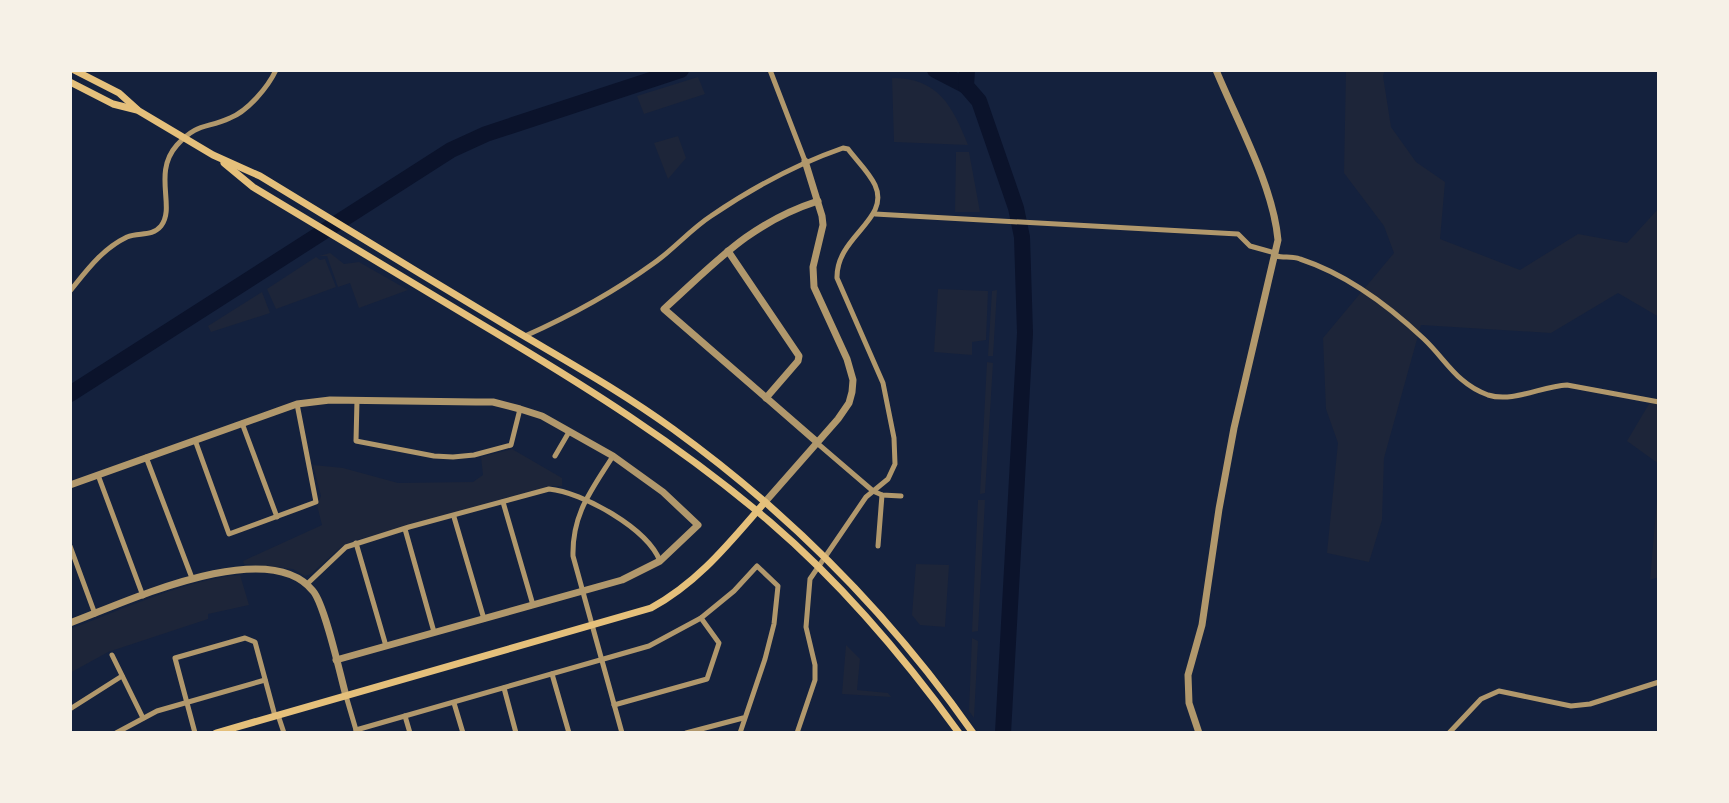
<svg xmlns="http://www.w3.org/2000/svg" width="1729" height="803" viewBox="0 0 1729 803" font-family="'Source Sans 3',sans-serif">
<rect width="100%" height="100%" fill="#14213d"/>
<!-- green -->
<g fill="#1d2539">
<path d="M 1346,70 L 1385,70 L 1383,76 L 1391,127 L 1416,162 L 1445,182 L 1440,239 L 1520,270 L 1578,234 L 1627,243 L 1659,208 L 1659,317 L 1618,293 L 1551,333 L 1421,325 L 1384,458 L 1382,520 L 1369,562 L 1327,553 L 1338,443 L 1326,409 L 1323,338 L 1394,253 L 1384,226 L 1344,173 Z"/>
<path d="M 698,77 L 705,94 L 644,114 L 637,96 Z"/>
<path d="M 892,78 C 939,78 952,106 968,145 L 894,142 Z"/>
<path d="M 678,136 L 686,158 L 668,179 L 654,143 Z"/>
<path d="M 956,152 L 969,152 L 980,212 L 955,212 Z"/>
<path d="M 330,253 L 344,264 L 359,262 L 408,290 L 359,308 L 350,283 L 338,287 L 327,256 L 319,256 Z"/>
<path d="M 316,257 L 320,260 L 325,259 L 336,287 L 276,309 L 267,289 Z"/>
<path d="M 938,289 L 988,291 L 986,340 L 972,342 L 972,355 L 934,352 Z"/>
<path d="M 997,290 L 993,356 L 988,356 L 992,291 Z"/>
<path d="M 262,292 L 270,313 L 211,332 L 208,326 Z"/>
<path d="M 987,362 L 993,363 L 985,493 L 980,494 Z"/>
<path d="M 1659,396 L 1659,464 L 1627,441 L 1649,404 Z"/>
<path d="M 512,449 L 562,478 L 562,486 L 552,486 L 354,541 L 341,547 L 311,574 L 305,576 L 293,569 L 244,564 L 243,561 L 322,525 L 317,505 L 321,496 L 313,465 L 343,468 L 398,483 L 473,482 L 483,475 L 481,457 Z"/>
<path d="M 1659,477 L 1659,577 L 1650,580 Z"/>
<path d="M 978,500 L 985,500 L 978,631 L 972,632 Z"/>
<path d="M 916,564 L 949,565 L 945,627 L 920,625 L 912,615 Z"/>
<path d="M 240,575 L 249,605 L 208,614 L 208,619 L 108,652 L 70,673 L 70,629 C 122,610 187,579 240,575 Z"/>
<path d="M 972,638 L 978,641 L 974,718 L 969,711 Z"/>
<path d="M 846,645 L 860,659 L 857,690 L 888,693 L 891,697 L 842,694 Z"/>
</g>
<g fill="none" stroke-linecap="round" stroke-linejoin="round">
<!-- river -->
<g stroke="#0b132b" stroke-width="16">
<path d="M 935,70 L 966,86"/>
<path d="M 967,70 L 966,86 L 979,101 L 1016,208 L 1022,237 L 1025,333 L 1003,733"/>
<path d="M 70,394 L 451,150 L 486,134 L 681,70"/>
</g>
<!-- minor -->
<g stroke="#b1986c" stroke-width="5">
<path d="M 770,70 L 805,161"/>
<path d="M 875,214 L 1238,234 L 1250,246 L 1275,253"/>
<path d="M 1276,256 C 1284,258 1292,256 1300,259 C 1346,274 1389,306 1424,339 C 1446,360 1457,384 1488,395 C 1513,403 1542,386 1567,385 L 1659,402"/>
<path d="M 70,291 C 87,270 102,249 127,237 C 139,232 152,237 161,226 C 176,207 152,173 177,145 C 198,122 206,129 230,118 C 248,111 268,87 276,70"/>
<path d="M 525,336 C 570,316 614,292 654,263 C 674,249 691,229 711,216 C 752,188 797,164 843,148 L 848,149 C 857,161 869,172 875,185 C 891,220 836,236 837,278 L 883,383 L 894,438 L 895,464 L 888,479 L 866,497 L 810,579 L 806,627 L 815,665 L 815,680 L 797,733"/>
<path d="M 357,400 L 356,441 L 434,456 L 453,457 L 474,455 L 511,445 L 520,409"/>
<path d="M 242,423 L 277,517"/>
<path d="M 195,440 L 229,534 L 316,502 L 297,404"/>
<path d="M 817,443 L 873,491 L 882,495 L 901,496"/>
<path d="M 555,456 L 569,432"/>
<path d="M 613,456 C 591,491 572,514 573,556 L 622,733"/>
<path d="M 146,457 L 192,578"/>
<path d="M 98,475 L 143,596"/>
<path d="M 503,502 L 533,605"/>
<path d="M 454,517 L 484,619"/>
<path d="M 405,529 L 434,632"/>
<path d="M 356,543 L 386,646"/>
<path d="M 70,546 L 95,614"/>
<path d="M 878,546 L 882,495"/>
<path d="M 307,584 L 346,547 L 409,527 L 549,489 C 582,492 647,528 660,561"/>
<path d="M 112,655 L 143,718"/>
<path d="M 552,674 L 569,733"/>
<path d="M 504,688 L 516,733"/>
<path d="M 346,696 L 356,730"/>
<path d="M 454,703 L 463,733"/>
<path d="M 614,705 L 707,679 L 719,643 L 701,618"/>
<path d="M 70,709 L 122,676"/>
<path d="M 278,715 L 284,733"/>
<path d="M 405,716 L 410,733"/>
<path d="M 356,730 L 649,646 L 701,618 L 734,591 L 757,566 L 778,586 L 774,624 L 765,659 L 740,733"/>
<path d="M 116,733 L 157,711 L 265,680"/>
<path d="M 195,733 L 175,658 L 245,638 L 255,642 L 275,716"/>
<path d="M 686,733 L 743,718"/>
<path d="M 1449,733 L 1481,699 L 1499,691 L 1571,706 L 1590,704 L 1659,682"/>
</g>
<!-- tertiary -->
<g stroke="#b1986c" stroke-width="7">
<path d="M 728,251 L 799,356 L 798,361 L 766,398"/>
<path d="M 817,442 L 664,309 C 716,262 750,223 818,201"/>
<path d="M 70,485 L 297,404 L 330,400 L 476,402 L 493,402 L 520,409 L 542,416 L 613,456 L 663,492 L 698,525 L 660,561 L 622,580 L 336,660"/>
<path d="M 765,502 L 838,419 L 849,403 L 852,392 L 853,380 L 847,359 L 814,287 L 813,267 L 823,225 L 822,216 L 805,161"/>
<path d="M 70,623 C 124,603 268,534 313,591 C 325,605 340,674 346,696"/>
<path d="M 1199,733 L 1189,703 L 1188,675 L 1202,625 L 1219,509 L 1234,428 L 1278,240 C 1273,185 1237,121 1216,70"/>
</g>
<!-- secondary -->
<g stroke="#e5c07b" stroke-width="7">
<path d="M 74,70 L 119,93 L 139,111 L 213,155 L 260,176 C 345,228 429,279 514,330 C 568,362 622,392 673,429 C 789,513 891,616 973,733"/>
<path d="M 70,82 L 113,104 L 137,110"/>
<path d="M 224,163 L 253,187 C 329,233 405,278 481,324 C 582,384 680,445 770,522 C 841,583 904,657 959,733"/>
<path d="M 216,733 L 651,608 C 699,582 730,542 765,502"/>
</g>
</g>
<!-- border -->
<rect width="1729" height="803" fill="none" stroke="#f6f1e7" stroke-width="144"/>
</svg>
